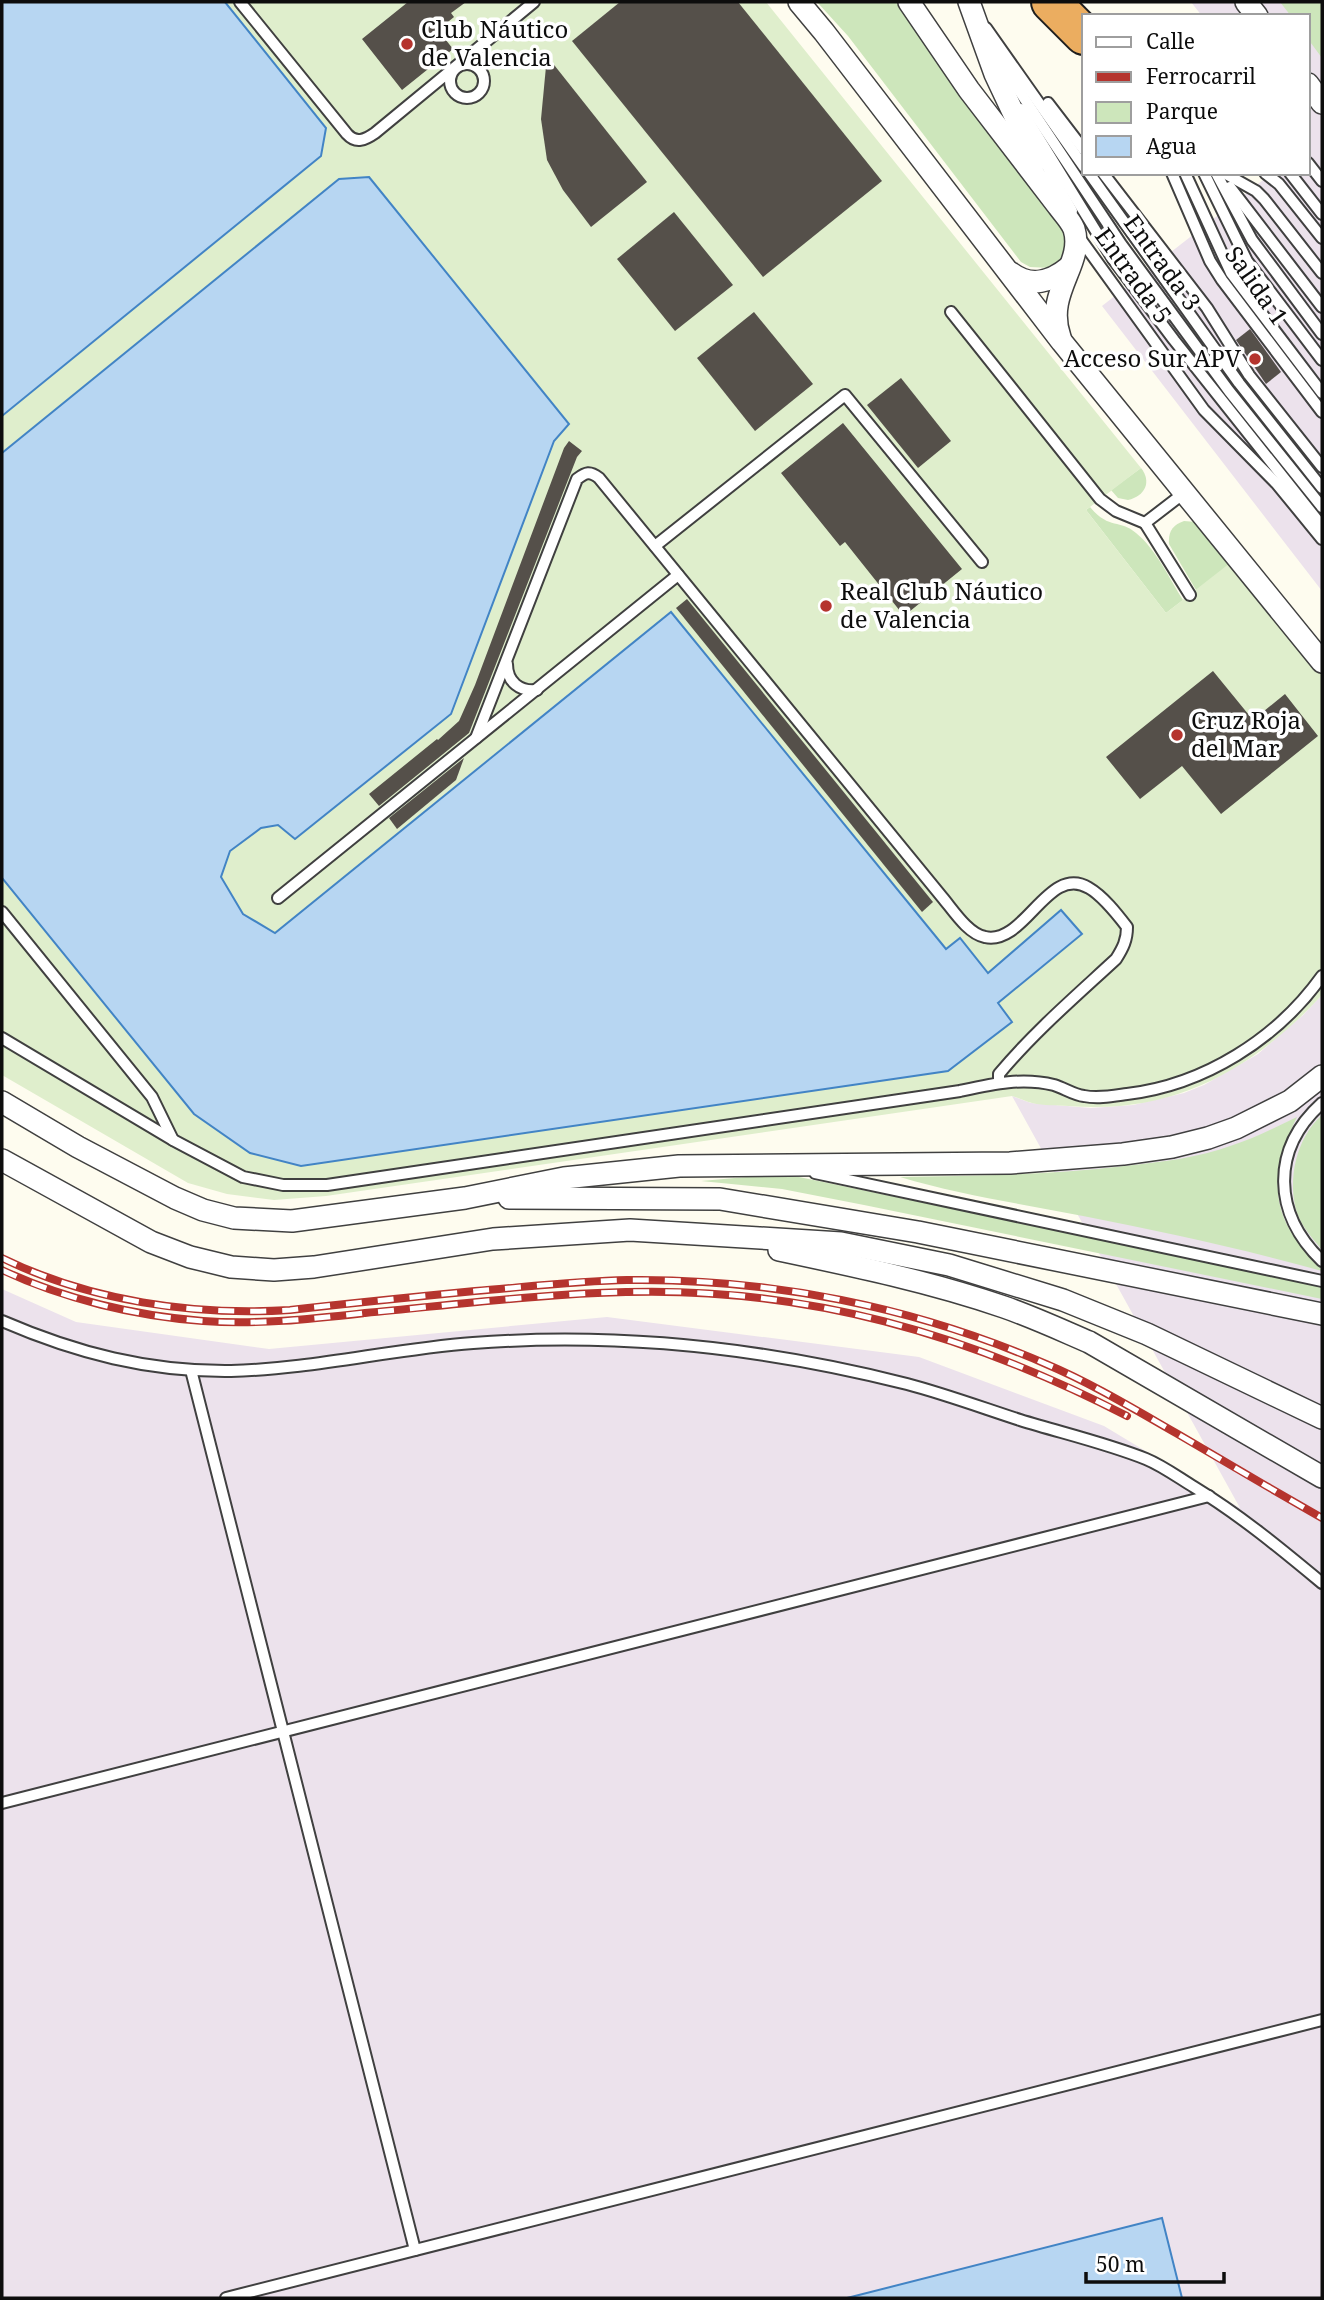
<svg xmlns="http://www.w3.org/2000/svg" width="1324" height="2300" viewBox="0 0 1324 2300" font-family="'Noto Serif',serif">
<rect width="100%" height="100%" fill="#fefcef"/>
<!-- industrial -->
<g fill="#ece2ec">
<path d="M 1191,2 L 1322,2 L 1322,591 L 1102,306 L 1272,173 L 1308,173 L 1308,16 L 1202,16 Z"/>
<path d="M 1322,995 L 1322,2298 L 1182,2298 L 1162,2218 L 847,2298 L 2,2298 L 2,1289 L 76,1322 L 269,1349 L 607,1317 L 919,1357 L 1104,1426 L 1240,1508 L 1012,1096 L 1031,1103 L 1091,1108 L 1133,1105 L 1184,1093 L 1204,1085 L 1258,1054 L 1303,1015 Z"/>
</g>
<!-- green -->
<g fill="#cde6bb">
<path d="M 817,2 L 897,2 L 951,81 L 1067,235 C 1068,251 1062,258 1051,268 L 1030,267 L 1021,262 L 848,36 Z"/>
<path d="M 1280,2 L 1322,2 L 1322,58 L 1308,39 L 1308,16 L 1291,16 Z"/>
<path d="M 1141,468 C 1152,482 1145,496 1128,500 L 1118,498 L 1111,490 Z"/>
<path d="M 1090,507 C 1109,530 1120,519 1136,533 C 1156,549 1169,578 1183,600 L 1166,613 L 1086,510 Z"/>
<path d="M 1184,521 L 1196,522 L 1316,669 L 1196,590 L 1169,544 C 1168,531 1173,525 1184,521 Z"/>
<path d="M 1322,1115 L 1322,1250 C 1313,1239 1302,1227 1297,1213 C 1287,1180 1296,1138 1322,1115 Z"/>
<path d="M 1297,1117 C 1277,1158 1267,1198 1295,1238 C 1302,1248 1318,1261 1322,1271 C 1244,1249 1163,1232 1083,1216 C 1022,1204 960,1195 900,1177 C 975,1176 1049,1175 1124,1166 C 1161,1162 1198,1158 1233,1145 C 1255,1138 1276,1127 1297,1117 Z"/>
<path d="M 758,1176 L 799,1177 L 1283,1277 L 1322,1288 L 1322,1299 L 864,1205 L 782,1189 L 701,1181 Z"/>
</g>
<!-- pitch -->
<path fill="#dfeecc" d="M 225,2 L 766,2 L 1141,468 L 1086,510 L 1166,613 L 1230,563 L 1322,665 L 1322,995 C 1254,1069 1173,1115 1069,1106 C 1057,1105 1044,1106 1032,1103 C 1025,1101 1019,1098 1012,1096 L 326,1196 L 274,1200 L 227,1194 L 188,1183 L 2,1075 L 2,878 L 194,1114 L 1012,1022 L 997,1004 L 1082,934 L 1061,910 L 988,973 L 960,939 L 946,950 L 671,612 L 573,690 L 274,934 L 243,914 L 221,876 L 230,851 L 262,827 L 278,825 L 295,838 L 554,441 L 569,424 L 369,177 L 340,179 L 2,453 L 2,416 L 321,156 L 326,128 Z"/>
<!-- water -->
<g fill="#b7d6f2" stroke="#4284c5" stroke-width="2">
<path d="M 2,2 L 225,2 L 326,128 L 321,156 L 2,416 Z"/>
<path d="M 369,177 L 569,424 L 554,441 L 451,714 L 295,839 L 278,825 L 261,828 L 230,851 L 221,877 L 243,914 L 275,933 L 671,612 L 946,949 L 960,938 L 988,973 L 1061,910 L 1082,934 L 998,1003 L 1012,1022 L 948,1071 L 301,1166 L 250,1153 L 194,1114 L 2,878 L 2,453 L 339,179 Z"/>
<path d="M 1162,2218 L 1182,2298 L 847,2298 Z"/>
</g>
<!-- building -->
<g fill="#55504a">
<path d="M 408,2 L 466,2 L 451,13 L 454,17 L 438,30 L 453,49 L 402,90 L 362,39 Z"/>
<path d="M 620,2 L 738,2 L 882,181 L 763,277 L 572,41 Z"/>
<path d="M 547,56 L 647,182 L 591,227 L 563,190 L 547,160 L 541,119 Z"/>
<path d="M 674,212 L 733,285 L 675,331 L 617,259 Z"/>
<path d="M 754,312 L 813,384 L 755,431 L 697,358 Z"/>
<path d="M 1250,329 L 1281,372 L 1266,384 L 1236,340 Z"/>
<path d="M 901,378 L 951,441 L 918,468 L 867,405 Z"/>
<path d="M 843,423 L 962,569 L 904,616 L 845,542 L 840,546 L 781,473 Z"/>
<path d="M 569,441 L 582,451 L 577,457 L 469,733 L 379,806 L 369,794 L 437,739 L 438,740 L 459,721 L 475,685 L 564,448 Z"/>
<path d="M 687,599 L 933,902 L 922,912 L 676,608 Z"/>
<path d="M 1213,671 L 1253,720 L 1285,694 L 1318,736 L 1221,814 L 1182,766 L 1140,799 L 1106,757 Z"/>
<path d="M 464,758 L 456,780 L 397,829 L 389,818 Z"/>
</g>
<g fill="none" stroke-linecap="round" stroke-linejoin="round">
<defs>
<g id="lane">
<path d="M 240,2 L 347,134 C 356,144 365,140 375,133 L 534,2"/>
<path d="M 986,28 L 1084,167"/>
<path d="M 996,56 L 1121,244 L 1229,391 L 1322,507"/>
<circle cx="467" cy="81" r="17"/>
<path d="M 1048,103 L 1084,150"/>
<path d="M 1021,109 L 1113,259 L 1174,340 L 1322,526"/>
<path d="M 1039,152 L 1072,211"/>
<path d="M 1308,163 L 1322,181"/>
<path d="M 1089,173 L 1239,383 L 1322,488"/>
<path d="M 1103,173 L 1207,308 L 1249,375 L 1322,467"/>
<path d="M 1172,173 L 1210,261 L 1222,280 L 1322,412"/>
<path d="M 1185,173 L 1231,273 L 1322,393"/>
<path d="M 1204,173 L 1247,261 L 1322,360"/>
<path d="M 1216,173 L 1252,240 L 1322,334"/>
<path d="M 1224,173 L 1256,191 L 1264,199 L 1322,273"/>
<path d="M 1265,173 L 1279,184 L 1322,238"/>
<path d="M 1290,173 L 1322,214"/>
<path d="M 1230,187 L 1322,307"/>
<path d="M 1079,237 L 1204,410 L 1277,484 L 1322,539"/>
<path d="M 951,312 L 1100,499 L 1116,511 L 1145,523"/>
<path d="M 1184,493 L 1145,523 L 1190,595"/>
<path d="M 655,546 L 845,395 L 982,562"/>
<path d="M 507,664 C 507,682 520,692 537,690"/>
<path d="M 476,738 L 577,479 C 586,472 590,471 599,478 L 942,897 C 953,910 968,934 985,937 C 1025,946 1048,863 1089,888 C 1103,896 1117,914 1127,927 C 1127,940 1123,948 1116,959 C 1076,996 1034,1032 999,1074 L 999,1083"/>
<path d="M 278,898 L 678,575"/>
<path d="M 2,912 L 152,1097 L 173,1140"/>
<path d="M 2,1038 L 173,1140 L 243,1177 L 283,1185 L 327,1185 L 960,1091 C 992,1084 1022,1077 1054,1085 C 1064,1088 1074,1095 1084,1096 C 1098,1099 1113,1096 1127,1094 C 1204,1085 1277,1039 1322,976"/>
<path d="M 1322,1103 C 1270,1150 1273,1214 1322,1261"/>
<path d="M 815,1173 L 1322,1281"/>
<path d="M 2,1321 C 76,1353 149,1372 231,1371 C 312,1369 392,1349 473,1343 C 620,1332 765,1348 907,1384 C 945,1394 983,1408 1020,1420 C 1062,1433 1106,1443 1146,1459 C 1163,1466 1179,1478 1194,1487 C 1240,1515 1281,1549 1322,1583"/>
<path d="M 191,1370 L 415,2250"/>
<path d="M 2,1803 L 1209,1496"/>
<path d="M 226,2298 L 1322,2020"/>
</g>
<g id="street">
<path d="M 799,2 L 824,32 L 1062,342 L 1322,662"/>
<path d="M 909,2 L 969,90 L 1058,206 C 1063,213 1071,221 1074,229 C 1085,264 1044,292 1060,337"/>
<path d="M 969,2 L 995,74 L 1036,161"/>
<path d="M 1246,2 L 1257,16"/>
<path d="M 1308,84 L 1322,103"/>
<path d="M 1011,273 C 1031,288 1051,282 1069,267"/>
<path d="M 2,1102 L 78,1147 L 175,1198 L 203,1210 L 234,1218 L 292,1221 L 465,1198 L 564,1178 L 679,1166 L 1010,1163 L 1123,1154 L 1172,1147 L 1208,1138 L 1236,1128 L 1290,1101 L 1322,1076"/>
<path d="M 2,1160 L 151,1242 L 190,1257 L 231,1267 L 274,1270 L 314,1267 L 493,1239 L 630,1230 L 841,1243 L 949,1265 L 1063,1300 L 1147,1334 L 1322,1418"/>
<path d="M 509,1198 L 720,1199 L 918,1232 L 1322,1314"/>
<path d="M 779,1250 C 855,1266 931,1282 1004,1307 C 1033,1317 1061,1330 1089,1342 L 1322,1477"/>
</g>
<path id="highway" d="M 1051,2 L 1084,35"/>
</defs>
<!-- lane casing -->
<use href="#lane" stroke="#404040" stroke-width="14"/>
<!-- street casing -->
<use href="#street" stroke="#404040" stroke-width="24"/>
<!-- highway casing -->
<use href="#highway" stroke="#1e1e1e" stroke-width="42"/>
<!-- lane -->
<use href="#lane" stroke="#fff" stroke-width="10"/>
<!-- street -->
<use href="#street" stroke="#fff" stroke-width="21"/>
<!-- highway -->
<use href="#highway" stroke="#ebad60" stroke-width="38"/>
<defs>
<g id="rail">
<path d="M 2,1258 C 90,1301 193,1316 290,1310 C 352,1303 413,1297 475,1291 C 525,1287 576,1281 627,1280 C 770,1278 915,1307 1046,1364 C 1091,1383 1134,1409 1176,1433 C 1225,1462 1273,1490 1322,1518"/>
<path d="M 2,1270 C 64,1299 135,1316 203,1321 C 258,1325 311,1319 365,1313 C 452,1305 539,1294 626,1292 C 806,1287 968,1334 1127,1416"/>
</g>
</defs>
<!-- rail casing -->
<use href="#rail" stroke="#b5342e" stroke-width="8"/>
<!-- rail -->
<use href="#rail" stroke="#fff" stroke-width="5" stroke-dasharray="16" stroke-linecap="butt"/>
</g>
<!-- markers -->
<g fill="#b5342e" stroke="#fff" stroke-width="2.5">
<circle cx="407" cy="44" r="7"/>
<circle cx="1255" cy="359" r="7"/>
<circle cx="826" cy="606" r="7"/>
<circle cx="1177" cy="735" r="7"/>
</g>
<g text-anchor="middle" stroke-width="7" stroke-linejoin="round" paint-order="stroke">
<!-- poi labels -->
<g font-size="24" fill="#0d0d0d" stroke="#fff" text-anchor="start">
<text x="421" y="38">Club Náutico<tspan x="421" dy="28">de Valencia</tspan></text>
<text x="1241" y="367" text-anchor="end">Acceso Sur APV</text>
<text x="840" y="600">Real Club Náutico<tspan x="840" dy="28">de Valencia</tspan></text>
<text x="1191" y="729">Cruz Roja<tspan x="1191" dy="28">del Mar</tspan></text>
</g>
<!-- street labels -->
<g font-size="24" fill="#0d0d0d" stroke="#fff">
<text transform="translate(1162 263) rotate(54)" y="8">Entrada 3</text>
<text transform="translate(1133 276) rotate(54)" y="8">Entrada 5</text>
<text transform="translate(1256 286) rotate(55)" y="8">Salida 1</text>
</g>
</g>
<!-- border -->
<rect width="1324" height="2300" fill="none" stroke="#0d0d0d" stroke-width="7"/>
<!-- legend -->
<rect x="1082" y="14" width="228" height="161" fill="#ffffff" stroke="#9e9e9e" stroke-width="2"/>
<rect x="1096" y="37" width="35" height="10" fill="#ffffff" stroke="#9e9e9e" stroke-width="2"/>
<text x="1146" y="49" font-size="21" fill="#0d0d0d">Calle</text>
<rect x="1096" y="72" width="35" height="10" fill="#b5342e" stroke="#9e9e9e" stroke-width="2"/>
<text x="1146" y="84" font-size="21" fill="#0d0d0d">Ferrocarril</text>
<rect x="1096" y="102" width="35" height="21" fill="#cde6bb" stroke="#9e9e9e" stroke-width="2"/>
<text x="1146" y="119" font-size="21" fill="#0d0d0d">Parque</text>
<rect x="1096" y="136" width="35" height="21" fill="#b7d6f2" stroke="#9e9e9e" stroke-width="2"/>
<text x="1146" y="154" font-size="21" fill="#0d0d0d">Agua</text>
<!-- scale -->
<path d="M1086 2272v10h138v-10" fill="none" stroke="#0d0d0d" stroke-width="3.5"/>
<text x="1096" y="2272" font-size="21" fill="#0d0d0d" stroke="#ffffff" stroke-width="5" paint-order="stroke">50 m</text>
</svg>
